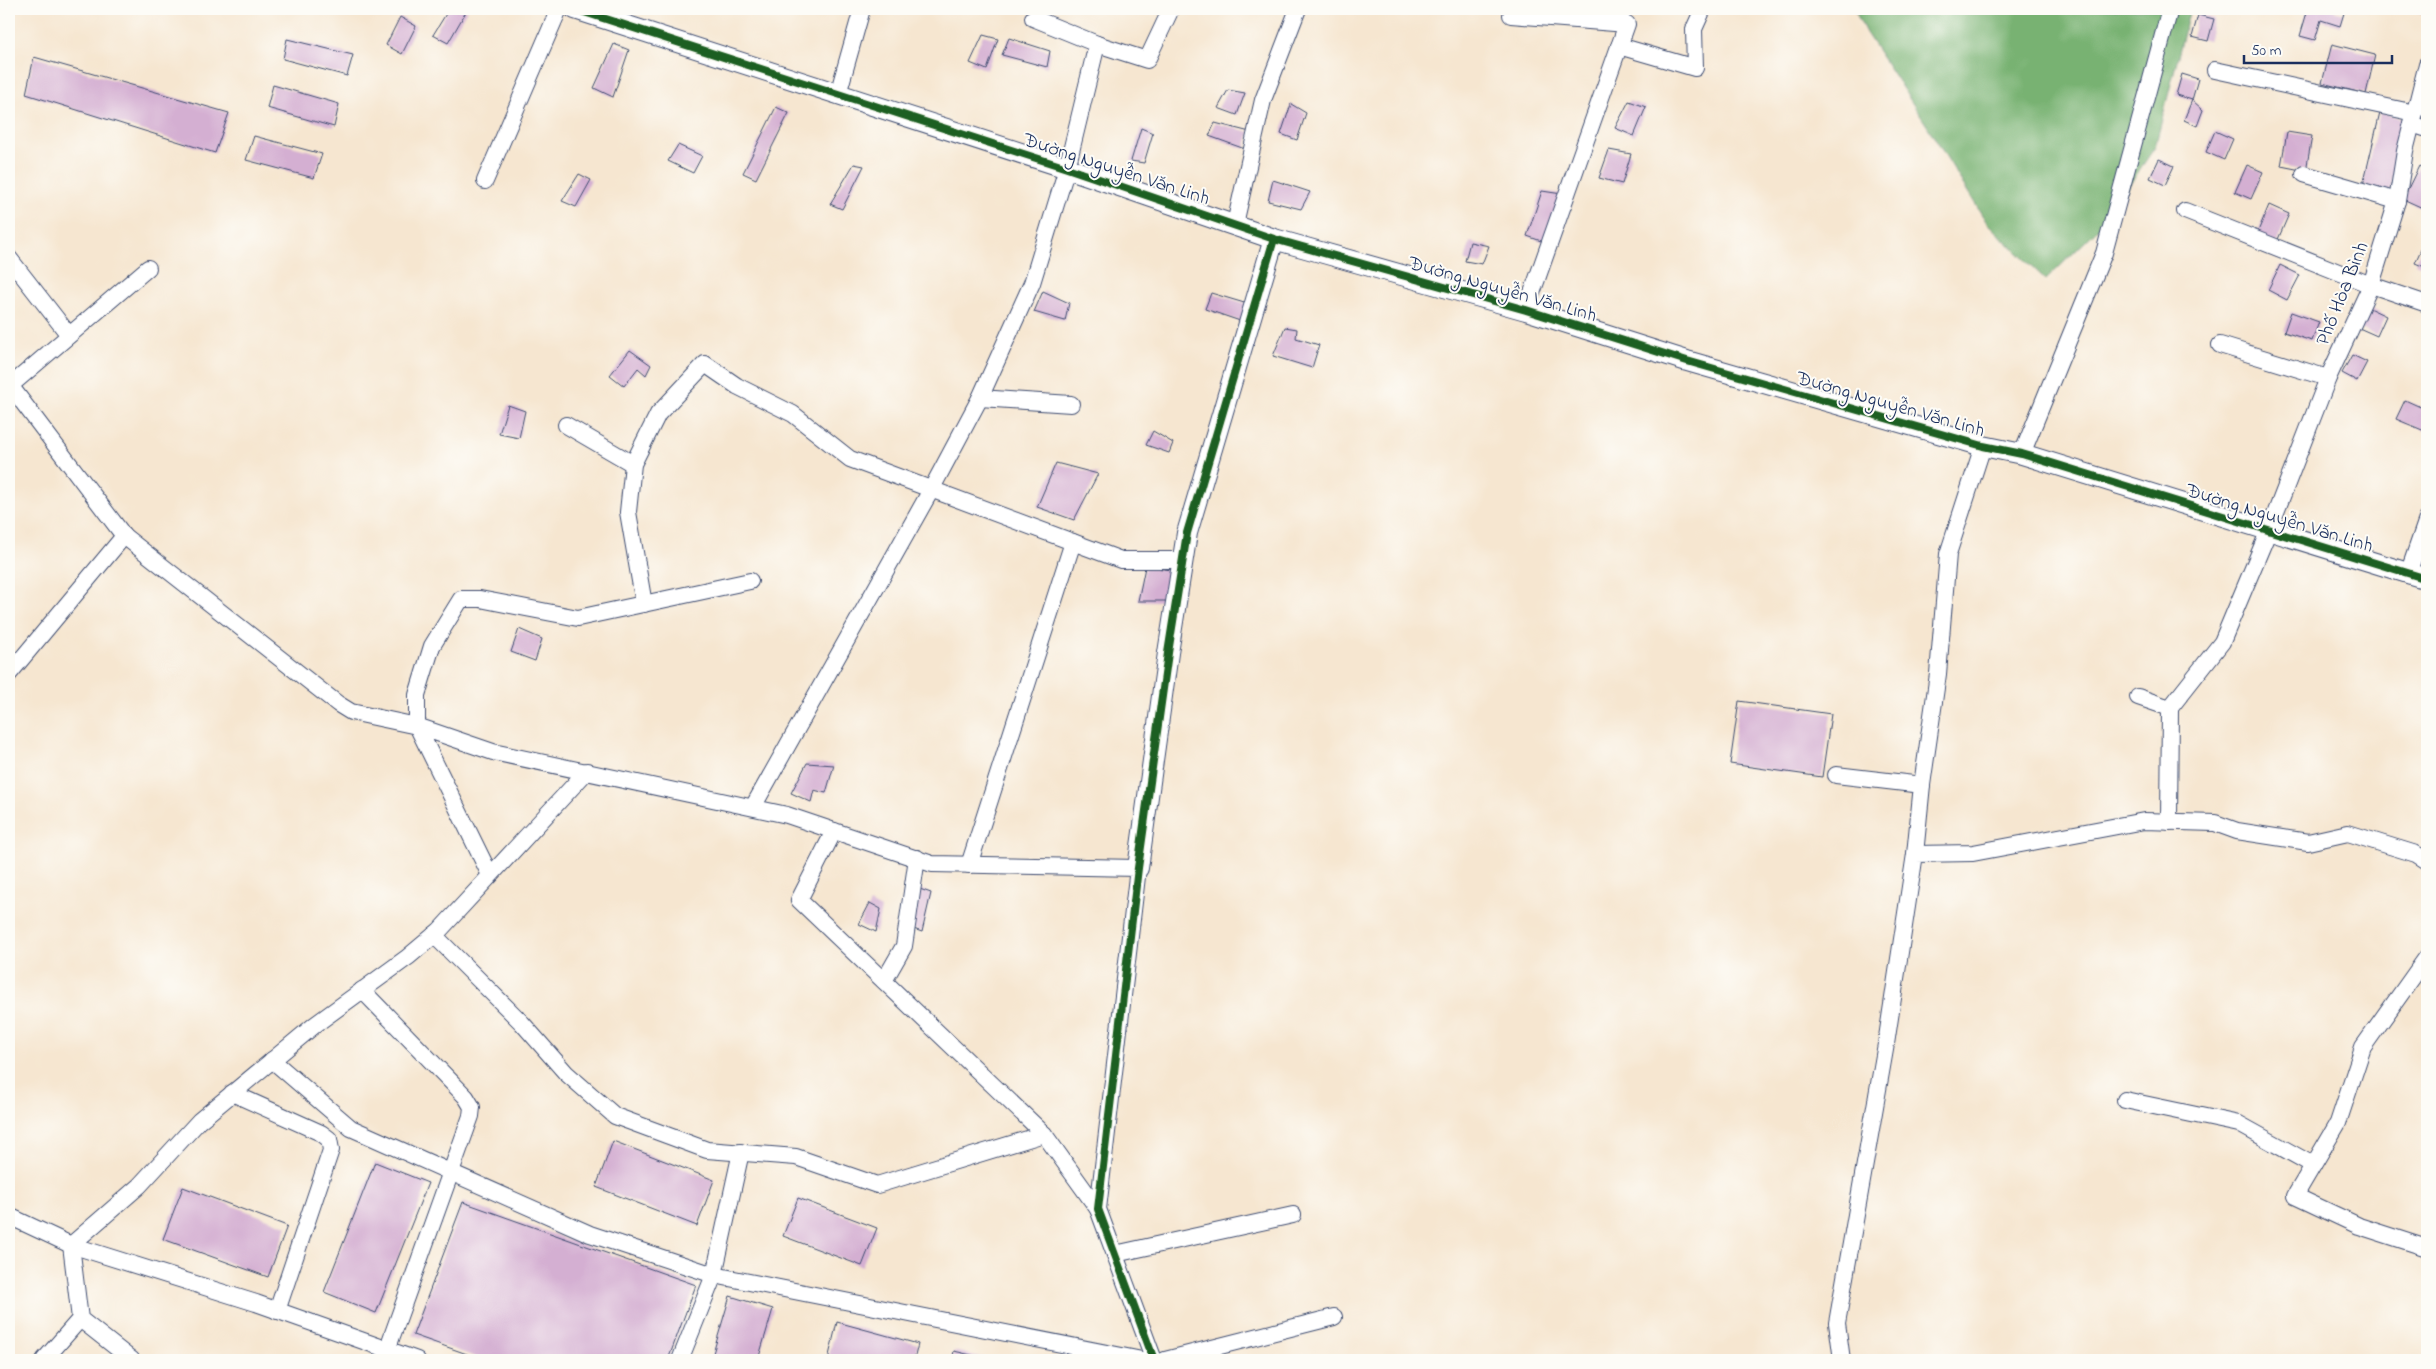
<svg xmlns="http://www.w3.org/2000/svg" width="2436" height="1369" viewBox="0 0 2436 1369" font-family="'Indie Flower',sans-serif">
<rect width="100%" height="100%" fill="#fdfcf7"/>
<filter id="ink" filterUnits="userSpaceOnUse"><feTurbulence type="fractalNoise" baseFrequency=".02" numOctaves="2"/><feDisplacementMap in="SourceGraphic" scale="10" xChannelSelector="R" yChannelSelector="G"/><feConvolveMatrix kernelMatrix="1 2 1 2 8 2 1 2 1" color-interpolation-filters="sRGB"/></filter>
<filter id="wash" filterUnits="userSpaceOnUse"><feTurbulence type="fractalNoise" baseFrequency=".0096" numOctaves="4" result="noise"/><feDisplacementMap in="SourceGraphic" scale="20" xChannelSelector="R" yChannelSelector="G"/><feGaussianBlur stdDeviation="1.12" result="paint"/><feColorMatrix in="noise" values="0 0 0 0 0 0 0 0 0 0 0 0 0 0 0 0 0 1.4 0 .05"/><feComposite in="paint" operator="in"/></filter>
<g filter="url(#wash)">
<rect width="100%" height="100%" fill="#f6e6d0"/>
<!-- forest -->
<path fill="#78b272" stroke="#4a7068" d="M 1854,9 L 2190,9 L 2155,147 L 2104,223 L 2046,280 L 1987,223 L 1926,124 L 1866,33 Z"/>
<g id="blocks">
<!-- building -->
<g fill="#d4afd2">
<path d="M 449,9 L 467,10 L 448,43 L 433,35 Z"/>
<path d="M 2308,9 L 2330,9 L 2344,13 L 2340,26 L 2321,20 L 2315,40 L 2300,36 Z"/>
<path d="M 2404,9 L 2427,9 L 2427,16 Z"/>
<path d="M 2198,15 L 2214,19 L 2208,41 L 2192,37 Z"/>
<path d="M 400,17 L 416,26 L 402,54 L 386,45 Z"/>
<path d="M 983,35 L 998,39 L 987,70 L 970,63 Z"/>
<path d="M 1009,38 L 1050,51 L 1047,67 L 1002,55 Z"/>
<path d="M 287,39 L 353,55 L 347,76 L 283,59 Z"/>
<path d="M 614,44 L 629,50 L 613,97 L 594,88 Z"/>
<path d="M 2332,44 L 2375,55 L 2366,94 L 2322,83 Z"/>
<path d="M 34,57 L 229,113 L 215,153 L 26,94 Z"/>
<path d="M 2182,74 L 2198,79 L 2192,100 L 2176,95 Z"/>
<path d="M 273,85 L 339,104 L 334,127 L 267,108 Z"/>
<path d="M 1228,90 L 1245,93 L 1237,115 L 1218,108 Z"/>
<path d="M 2192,100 L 2203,110 L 2197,126 L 2184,120 Z"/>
<path d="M 1629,101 L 1646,107 L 1634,136 L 1615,128 Z"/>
<path d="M 1291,104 L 1306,113 L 1297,140 L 1281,134 Z"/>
<path d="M 776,107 L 789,113 L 756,179 L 743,173 Z"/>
<path d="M 2380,113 L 2406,119 L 2390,191 L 2363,185 Z"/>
<path d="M 1215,123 L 1250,132 L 1245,149 L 1209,136 Z"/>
<path d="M 1141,128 L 1153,133 L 1144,163 L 1131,161 Z"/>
<path d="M 2215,131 L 2233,139 L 2224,160 L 2206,152 Z"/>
<path d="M 2287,132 L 2312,136 L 2306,171 L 2281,166 Z"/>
<path d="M 254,136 L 322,154 L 314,178 L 246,160 Z"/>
<path d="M 678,145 L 702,156 L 693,173 L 668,161 Z"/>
<path d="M 1609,150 L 1631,154 L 1622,184 L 1599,178 Z"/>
<path d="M 2159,159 L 2174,166 L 2165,185 L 2150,178 Z"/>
<path d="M 854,164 L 864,166 L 842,209 L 830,204 Z"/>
<path d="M 2247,165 L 2263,172 L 2251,199 L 2235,192 Z"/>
<path d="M 2419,166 L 2427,170 L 2427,210 L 2403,199 Z"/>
<path d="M 579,174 L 591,180 L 576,207 L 562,201 Z"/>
<path d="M 1273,180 L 1310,192 L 1301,209 L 1268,201 Z"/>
<path d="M 1542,191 L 1562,194 L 1544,242 L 1527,236 Z"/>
<path d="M 2269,205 L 2289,214 L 2276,244 L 2256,236 Z"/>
<path d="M 2427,236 L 2427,268 L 2415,263 Z"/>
<path d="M 1470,242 L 1489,246 L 1482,264 L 1465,261 Z"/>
<path d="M 2280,265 L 2300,275 L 2287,300 L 2268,290 Z"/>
<path d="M 1043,291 L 1069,303 L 1065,321 L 1034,312 Z"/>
<path d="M 1211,293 L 1251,305 L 1246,323 L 1205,309 Z"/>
<path d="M 2369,308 L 2386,316 L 2377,336 L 2359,328 Z"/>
<path d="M 2291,312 L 2319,322 L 2312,341 L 2284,332 Z"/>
<path d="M 1285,327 L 1297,329 L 1296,338 L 1319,345 L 1312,368 L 1273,356 Z"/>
<path d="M 630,350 L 651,365 L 646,375 L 638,368 L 624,386 L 610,375 Z"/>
<path d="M 2352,355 L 2367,362 L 2357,381 L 2342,373 Z"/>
<path d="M 2405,400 L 2427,410 L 2427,432 L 2396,419 Z"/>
<path d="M 508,405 L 525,411 L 519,438 L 499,434 Z"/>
<path d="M 1153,431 L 1173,443 L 1169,453 L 1146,445 Z"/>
<path d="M 1056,463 L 1098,474 L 1074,520 L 1037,507 Z"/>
<path d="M 1145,567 L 1173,570 L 1171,601 L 1138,601 Z"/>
<path d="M 519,629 L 542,639 L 535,661 L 511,652 Z"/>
<path d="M 1739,701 L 1831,714 L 1822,777 L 1730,764 Z"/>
<path d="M 807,763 L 834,765 L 826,793 L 814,790 L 811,802 L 791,793 Z"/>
<path d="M 914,887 L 931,893 L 922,932 L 908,927 Z"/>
<path d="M 870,903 L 881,909 L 876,932 L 859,924 Z"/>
<path d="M 613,1141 L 714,1180 L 697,1226 L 596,1187 Z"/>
<path d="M 375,1162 L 428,1183 L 376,1313 L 324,1292 Z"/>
<path d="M 183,1187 L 287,1226 L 268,1277 L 163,1239 Z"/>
<path d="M 798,1198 L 877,1228 L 862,1266 L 783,1236 Z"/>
<path d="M 463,1202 L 696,1285 L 668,1360 L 484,1360 L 413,1335 Z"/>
<path d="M 730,1296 L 773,1309 L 758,1360 L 711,1360 Z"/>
<path d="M 837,1322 L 918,1344 L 914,1360 L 828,1360 Z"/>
<path d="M 954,1351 L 984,1358 L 983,1360 L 952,1360 Z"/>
</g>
</g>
</g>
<g filter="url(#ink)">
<use href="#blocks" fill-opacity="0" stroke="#3c4a6f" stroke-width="1"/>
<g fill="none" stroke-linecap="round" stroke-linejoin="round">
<defs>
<g id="minor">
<path d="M 1511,15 L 1627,24 L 1526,310"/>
<path d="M 1033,18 L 1097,44 L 1147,60 L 1171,9"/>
<path d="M 1619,46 L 1695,68 L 1694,29 L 1703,9"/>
<path d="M 2215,70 L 2415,113"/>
<path d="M 838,94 L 862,9"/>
<path d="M 2412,124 L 2427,129"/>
<path d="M 2304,174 L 2397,201"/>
<path d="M 485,181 L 559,9"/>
<path d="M 2185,211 L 2371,285 L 2427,304"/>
<path d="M 1235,224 L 1263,100 L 1298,9"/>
<path d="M 9,258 L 69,335"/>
<path d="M 2220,345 L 2328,378"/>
<path d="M 9,384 L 124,536 L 338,704 L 351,712 L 417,726 L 417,695 L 432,646 L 461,599 L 480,599 L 578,618 L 750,581"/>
<path d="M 10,386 L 148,268"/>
<path d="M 980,398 L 1071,404"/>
<path d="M 566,425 L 633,464"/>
<path d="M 2022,454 L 2104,253 L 2170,9"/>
<path d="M 2408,574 L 2427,519"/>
<path d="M 644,604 L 628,512 L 633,464 L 658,414 L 705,364 L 737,386 L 793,414 L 850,459 L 1121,560 L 1183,560"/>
<path d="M 9,674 L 124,536"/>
<path d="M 2138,697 L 2170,708 L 2169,822"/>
<path d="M 2170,708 L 2222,642 L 2269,530 L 2328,378 L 2371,285 L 2397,201 L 2405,151 L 2427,64"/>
<path d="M 1836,775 L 1922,785 L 1915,854"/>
<path d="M 1922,785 L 1938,674 L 1948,554 L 1983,446"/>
<path d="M 753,807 L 931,490 L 980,398 L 1032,283 L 1067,168 L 1097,44"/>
<path d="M 834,831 L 799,900 L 1044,1134 L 1098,1209"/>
<path d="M 969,865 L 1073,542"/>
<path d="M 490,875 L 417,726 L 493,752 L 787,815 L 932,864 L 1138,868 L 1098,1209 L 1154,1360"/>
<path d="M 434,935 L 522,1023 L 566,1073 L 615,1116 L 707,1150 L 796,1157 L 877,1185 L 1044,1134"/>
<path d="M 2427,957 L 2363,1047 L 2338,1123 L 2295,1196 L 2359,1226 L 2427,1248"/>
<path d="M 884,981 L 904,946 L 917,858"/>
<path d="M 362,990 L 466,1097 L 472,1107 L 471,1116 L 387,1350"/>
<path d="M 272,1060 L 351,1128 L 590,1234 L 714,1275 L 1142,1360"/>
<path d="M 232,1093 L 321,1133 L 329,1139 L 331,1150 L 277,1311"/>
<path d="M 2125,1100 L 2239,1124 L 2313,1165"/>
<path d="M 9,1216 L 71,1245 L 256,1303 L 417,1360"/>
<path d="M 1115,1254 L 1293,1215"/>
<path d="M 44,1360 L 80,1319"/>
<path d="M 132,1360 L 80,1319 L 71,1245 L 139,1186 L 199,1121 L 316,1024 L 408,957 L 439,931 L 587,771"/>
<path d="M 680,1360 L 714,1275 L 741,1152"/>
<path d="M 1165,1360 L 1334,1317"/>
<path d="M 1842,1360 L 1837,1323 L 1886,1044 L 1915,854 L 1973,853 L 2144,821 L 2215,823 L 2237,831 L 2308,842 L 2348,833 L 2416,854 L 2427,861"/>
</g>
<g id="tertiary">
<path d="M 575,9 L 1067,168 L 1274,239 L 1526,310 L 1687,361 L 1983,446 L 2022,454 L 2427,579"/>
<path d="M 1138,868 L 1168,653 L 1187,533 L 1274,239"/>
</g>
</defs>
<!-- minor casing -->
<use href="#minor" stroke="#3c4a6f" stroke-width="18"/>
<!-- tertiary casing -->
<use href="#tertiary" stroke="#3c4a6f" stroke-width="22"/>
<!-- minor -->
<use href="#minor" stroke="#fff" stroke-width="16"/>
<!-- tertiary -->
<use href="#tertiary" stroke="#fff" stroke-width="20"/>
<defs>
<g id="cycleway">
<path d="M 575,9 L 1067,168 L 1274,239 L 1526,310 L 1687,361 L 1983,446 L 2022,454 L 2427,579"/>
<path d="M 1154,1360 L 1098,1209 L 1138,868 L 1168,653 L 1187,533 L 1274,239"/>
</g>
</defs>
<!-- cycleway casing -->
<use href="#cycleway" stroke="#fdfcf7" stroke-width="11"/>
<!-- cycleway -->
<use href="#cycleway" stroke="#1b5e20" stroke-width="8"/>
</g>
</g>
<g text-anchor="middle" stroke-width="4" stroke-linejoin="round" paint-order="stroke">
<!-- street labels -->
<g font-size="20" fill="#1b2f5e" stroke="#fdfcf7">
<text transform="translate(1117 168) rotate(18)" y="7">Đường Nguyễn Văn Linh</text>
<text transform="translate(1503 288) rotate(16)" y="7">Đường Nguyễn Văn Linh</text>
<text transform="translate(2341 293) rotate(-68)" y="7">Phố Hòa Bình</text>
<text transform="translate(1891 403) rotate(16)" y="7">Đường Nguyễn Văn Linh</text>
<text transform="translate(2280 517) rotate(17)" y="7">Đường Nguyễn Văn Linh</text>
</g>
</g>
<!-- margin -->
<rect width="2436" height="1369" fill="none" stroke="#fdfcf7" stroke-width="30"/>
<!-- scale -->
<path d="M2244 55v8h148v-8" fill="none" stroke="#1b2f5e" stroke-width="2.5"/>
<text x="2251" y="55" font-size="15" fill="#1b2f5e" stroke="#fdfcf7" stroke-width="4" paint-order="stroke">50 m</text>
</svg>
